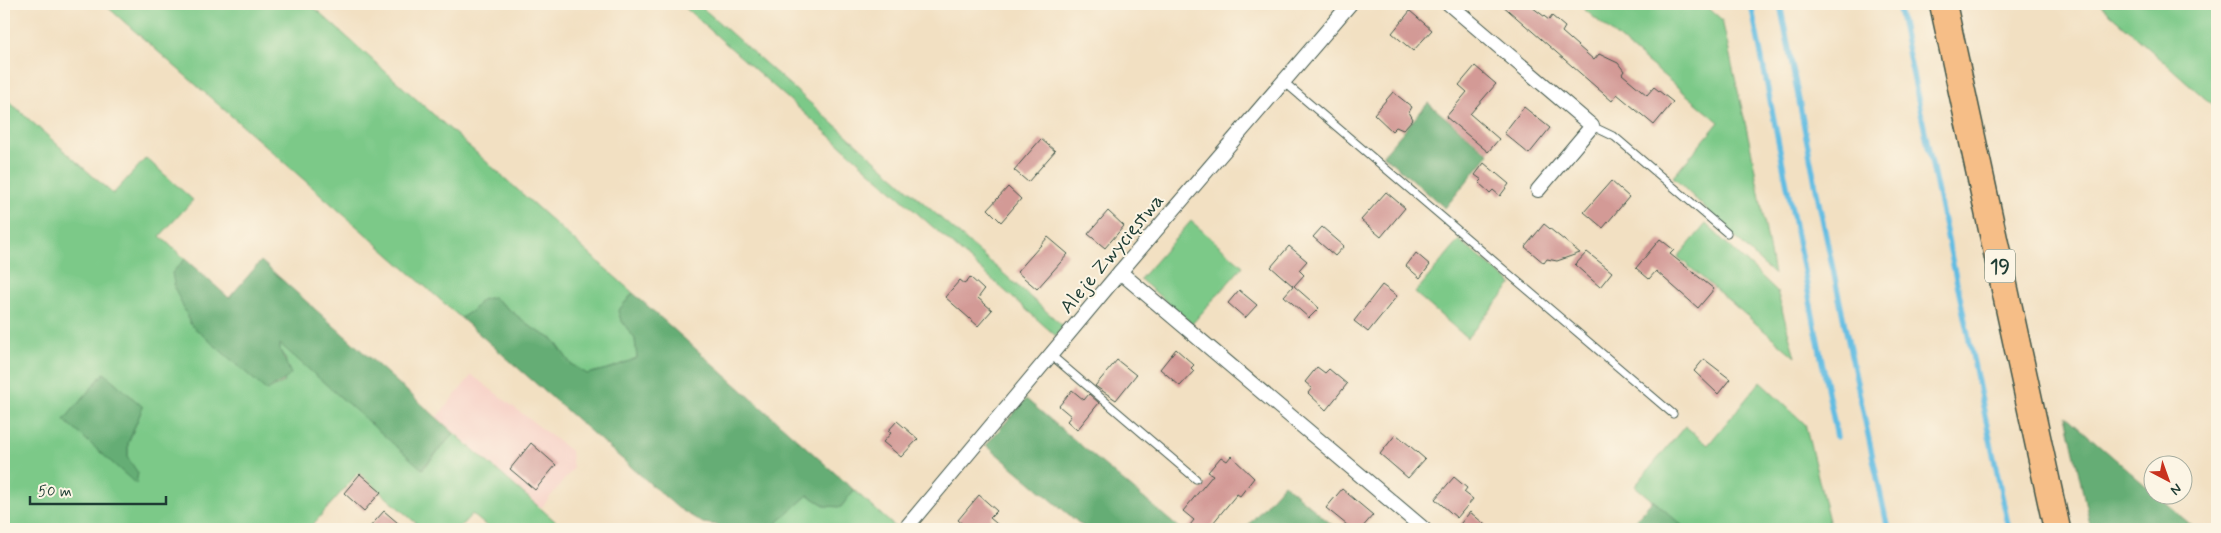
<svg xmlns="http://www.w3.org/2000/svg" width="2221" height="533" viewBox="0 0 2221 533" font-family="Mynerve,sans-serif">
<rect width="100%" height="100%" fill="#fcf5e5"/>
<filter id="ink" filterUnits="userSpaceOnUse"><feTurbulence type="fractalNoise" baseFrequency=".02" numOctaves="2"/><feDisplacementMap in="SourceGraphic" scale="10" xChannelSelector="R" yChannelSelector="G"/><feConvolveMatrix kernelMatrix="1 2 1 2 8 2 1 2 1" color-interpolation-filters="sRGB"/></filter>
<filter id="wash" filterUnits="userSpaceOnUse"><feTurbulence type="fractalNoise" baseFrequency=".0096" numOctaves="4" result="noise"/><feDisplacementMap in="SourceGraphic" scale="20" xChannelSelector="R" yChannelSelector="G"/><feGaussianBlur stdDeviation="1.12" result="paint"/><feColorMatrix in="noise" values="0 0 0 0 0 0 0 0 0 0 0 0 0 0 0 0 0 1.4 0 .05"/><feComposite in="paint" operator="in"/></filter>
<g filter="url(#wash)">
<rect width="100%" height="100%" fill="#f2e0c2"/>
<!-- built -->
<path fill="#f7d1c7" d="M 472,375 L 571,451 L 573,469 L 541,508 L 437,417 Z"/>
<!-- green -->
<g fill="#7cc988" stroke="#4e835e" fill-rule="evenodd">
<path d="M 104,4 L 310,4 L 633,293 L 618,311 L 621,320 L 635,339 L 637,358 L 611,368 L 587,374 L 571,364 L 554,340 L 534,329 L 493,297 L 481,300 L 473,310 L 461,318 Z"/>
<path d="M 681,4 L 698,4 L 1063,326 L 1056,336 Z"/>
<path d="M 1578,4 L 1704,4 L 1722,20 L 1751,149 L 1774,275 L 1673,177 L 1719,122 Z"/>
<path d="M 2099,4 L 2217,4 L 2217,109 Z"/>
<path d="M 4,97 L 113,194 L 146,158 L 193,200 L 160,236 L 185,259 L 172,273 L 267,391 L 284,382 L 286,360 L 280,350 L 280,343 L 423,469 L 454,433 L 562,527 L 560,529 L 490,529 L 472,514 L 458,529 L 423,529 L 358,473 L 309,529 L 4,529 ZM 104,373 L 143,407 L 128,443 L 128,458 L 137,473 L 64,420 Z"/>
<path d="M 1191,221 L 1243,266 L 1192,324 L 1140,279 Z"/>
<path d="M 1706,224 L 1777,291 L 1795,357 L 1678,257 Z"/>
<path d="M 1459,240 L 1512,284 L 1467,338 L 1415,293 Z"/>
<path d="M 1760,382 L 1805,424 L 1831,529 L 1686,529 L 1635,486 L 1685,426 L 1708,445 Z"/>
<path d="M 854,490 L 895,527 L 893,529 L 770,529 L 808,495 L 826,506 L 841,507 Z"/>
</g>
<!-- forest -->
<g fill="#65ad74" stroke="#427554">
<path d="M 1428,103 L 1489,154 L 1445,208 L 1383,155 Z"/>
<path d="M 185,259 L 229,298 L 261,261 L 454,433 L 422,469 L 280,344 L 280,350 L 291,374 C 284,382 275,384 267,391 L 191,325 L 175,289 L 172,273 Z"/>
<path d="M 633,293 L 854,490 L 841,507 L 826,506 L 808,495 L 770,529 L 722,529 L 717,525 L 703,523 L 678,508 L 461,318 L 473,310 L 481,300 L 493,297 L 534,329 L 554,340 L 571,364 L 587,374 L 611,368 L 637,358 L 635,339 L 621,320 L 618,311 Z"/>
<path d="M 104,373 L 143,407 L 128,443 L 128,458 L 138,473 L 136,484 L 64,420 Z"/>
<path d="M 1026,399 L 1180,529 L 1086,529 L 986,445 Z"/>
<path d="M 2066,416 L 2153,492 L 2154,496 L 2157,496 L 2196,529 L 2091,529 Z"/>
<path d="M 1284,484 L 1337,529 L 1245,529 Z"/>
<path d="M 1653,500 L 1686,529 L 1627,529 Z"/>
</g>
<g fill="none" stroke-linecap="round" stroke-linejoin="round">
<!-- stream -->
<g stroke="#64bde2" stroke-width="5.5">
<path d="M 1751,4 L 1837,437"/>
<path d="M 1780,4 L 1820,208 L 1888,529"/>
<path d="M 1898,4 L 2009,529"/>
</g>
</g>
<g id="blocks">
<!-- building -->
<g fill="#d39a96">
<path d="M 1501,4 L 1528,4 L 1549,20 L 1552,16 L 1565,27 L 1562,32 L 1594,60 L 1599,54 L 1618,63 L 1624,71 L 1622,74 L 1647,95 L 1654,87 L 1673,102 L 1654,125 L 1617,94 L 1612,101 Z"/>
<path d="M 1410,11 L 1432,30 L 1413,51 L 1392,33 Z"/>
<path d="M 1475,66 L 1496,84 L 1470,114 L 1499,139 L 1488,152 L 1446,117 L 1467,92 L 1459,85 Z"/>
<path d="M 1393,92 L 1412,107 L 1409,112 L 1413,119 L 1403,130 L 1396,127 L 1392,131 L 1374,114 Z"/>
<path d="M 1524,107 L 1550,128 L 1529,154 L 1504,133 Z"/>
<path d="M 1041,139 L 1055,151 L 1028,182 L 1014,170 Z"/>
<path d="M 1484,163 L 1509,184 L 1500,196 L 1493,190 L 1490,193 L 1479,183 L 1482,180 L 1475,175 Z"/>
<path d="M 1611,181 L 1629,197 L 1603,228 L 1584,212 Z"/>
<path d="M 1008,187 L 1021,199 L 1001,222 L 988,209 Z"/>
<path d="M 1386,192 L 1405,208 L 1381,237 L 1361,220 Z"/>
<path d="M 1108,211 L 1124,226 L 1105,248 L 1088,234 Z"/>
<path d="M 1544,224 L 1580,253 L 1557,261 L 1547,259 L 1544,263 L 1525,247 Z"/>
<path d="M 1322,227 L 1344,246 L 1335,256 L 1313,237 Z"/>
<path d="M 1048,237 L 1068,254 L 1037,289 L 1017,272 Z"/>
<path d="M 1660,239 L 1674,250 L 1670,254 L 1714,289 L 1698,308 L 1656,271 L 1649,279 L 1636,268 Z"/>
<path d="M 1289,246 L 1307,261 L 1299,270 L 1304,275 L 1294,286 L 1319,308 L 1309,318 L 1284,296 L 1293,286 L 1271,267 Z"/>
<path d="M 1587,252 L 1612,272 L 1600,287 L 1575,265 Z"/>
<path d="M 1416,253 L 1430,265 L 1420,278 L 1406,266 Z"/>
<path d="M 970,277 L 984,290 L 978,298 L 992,310 L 978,326 L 945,297 L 960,280 L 965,284 Z"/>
<path d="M 1382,285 L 1397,296 L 1368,332 L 1354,321 Z"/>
<path d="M 1239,290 L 1257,305 L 1245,318 L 1228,303 Z"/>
<path d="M 1176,349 L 1194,365 L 1191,368 L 1194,371 L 1180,386 L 1160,369 Z"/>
<path d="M 1704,359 L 1730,379 L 1718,394 L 1694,371 Z"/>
<path d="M 1117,360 L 1136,375 L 1116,400 L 1095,386 Z"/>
<path d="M 1317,367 L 1325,373 L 1329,369 L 1347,384 L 1326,410 L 1308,393 L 1312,388 L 1305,382 Z"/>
<path d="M 1072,390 L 1084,400 L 1089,394 L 1099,403 L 1077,430 L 1067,421 L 1071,416 L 1059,406 Z"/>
<path d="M 897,421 L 918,439 L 901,457 L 883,442 L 891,433 L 888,431 Z"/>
<path d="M 1396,434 L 1425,459 L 1408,478 L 1380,454 Z"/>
<path d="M 531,443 L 556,465 L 535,490 L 510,469 Z"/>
<path d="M 1231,456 L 1254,478 L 1240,496 L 1237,494 L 1208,529 L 1187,529 L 1194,520 L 1183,511 L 1213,475 L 1208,472 L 1221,457 L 1227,461 Z"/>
<path d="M 360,474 L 381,492 L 364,511 L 344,493 Z"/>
<path d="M 1454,477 L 1467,488 L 1464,492 L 1473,499 L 1457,518 L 1435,499 Z"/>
<path d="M 1342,489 L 1373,515 L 1361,529 L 1352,529 L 1326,508 Z"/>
<path d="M 979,495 L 997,511 L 990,518 L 1003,529 L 968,529 L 958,520 Z"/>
<path d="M 384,511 L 405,529 L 368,529 Z"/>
<path d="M 1470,512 L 1490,529 L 1456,529 Z"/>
</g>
</g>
</g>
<g filter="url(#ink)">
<use href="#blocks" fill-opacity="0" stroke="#3f5549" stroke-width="1"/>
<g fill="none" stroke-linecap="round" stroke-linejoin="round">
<defs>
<g id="lane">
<path d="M 1283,81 L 1673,414"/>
<path d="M 1592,126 L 1615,137 L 1727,233"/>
<path d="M 1051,355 L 1196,479"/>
</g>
<g id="street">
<path d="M 1449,4 L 1592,126 L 1538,190"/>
<path d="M 1120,272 L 1424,529"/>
<path d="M 905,529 L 1120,272 L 1350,4"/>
</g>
<path id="highway" d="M 1943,4 L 2057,529"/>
</defs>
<!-- lane casing -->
<use href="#lane" stroke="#3f5549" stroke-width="9"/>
<!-- street casing -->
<use href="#street" stroke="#3f5549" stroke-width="16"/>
<!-- highway casing -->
<use href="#highway" stroke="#3f5549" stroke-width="29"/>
<!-- lane -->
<use href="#lane" stroke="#fff" stroke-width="7"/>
<!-- street -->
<use href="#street" stroke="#fff" stroke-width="14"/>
<!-- highway -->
<use href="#highway" stroke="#f6be87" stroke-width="26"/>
</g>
</g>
<g text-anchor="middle" stroke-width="4" stroke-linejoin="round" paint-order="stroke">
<!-- shield labels -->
<rect fill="#fcf5e5" stroke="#617469" stroke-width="1" x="1985" y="249.5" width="30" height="33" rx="4"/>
<g font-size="19" font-weight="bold" fill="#1f3d34">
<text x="2000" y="273">19</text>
</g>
<!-- street labels -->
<g font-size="20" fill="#1f3d34" stroke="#fcf5e5">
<text transform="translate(1111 253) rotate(-50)" y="7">Aleje Zwycięstwa</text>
</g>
</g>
<!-- margin -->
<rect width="2221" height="533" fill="none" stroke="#fcf5e5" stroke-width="20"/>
<!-- north arrow -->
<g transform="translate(2168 480) rotate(139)"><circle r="24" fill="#fcf5e5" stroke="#a4ab9e"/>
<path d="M0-4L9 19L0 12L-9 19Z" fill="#c8321e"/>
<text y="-8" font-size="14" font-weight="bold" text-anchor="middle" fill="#1f3d34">N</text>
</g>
<!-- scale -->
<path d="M30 496v8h136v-8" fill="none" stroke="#1f3d34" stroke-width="2.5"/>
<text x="38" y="496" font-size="15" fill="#1f3d34" stroke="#fcf5e5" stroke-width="4" paint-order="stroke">50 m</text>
</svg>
